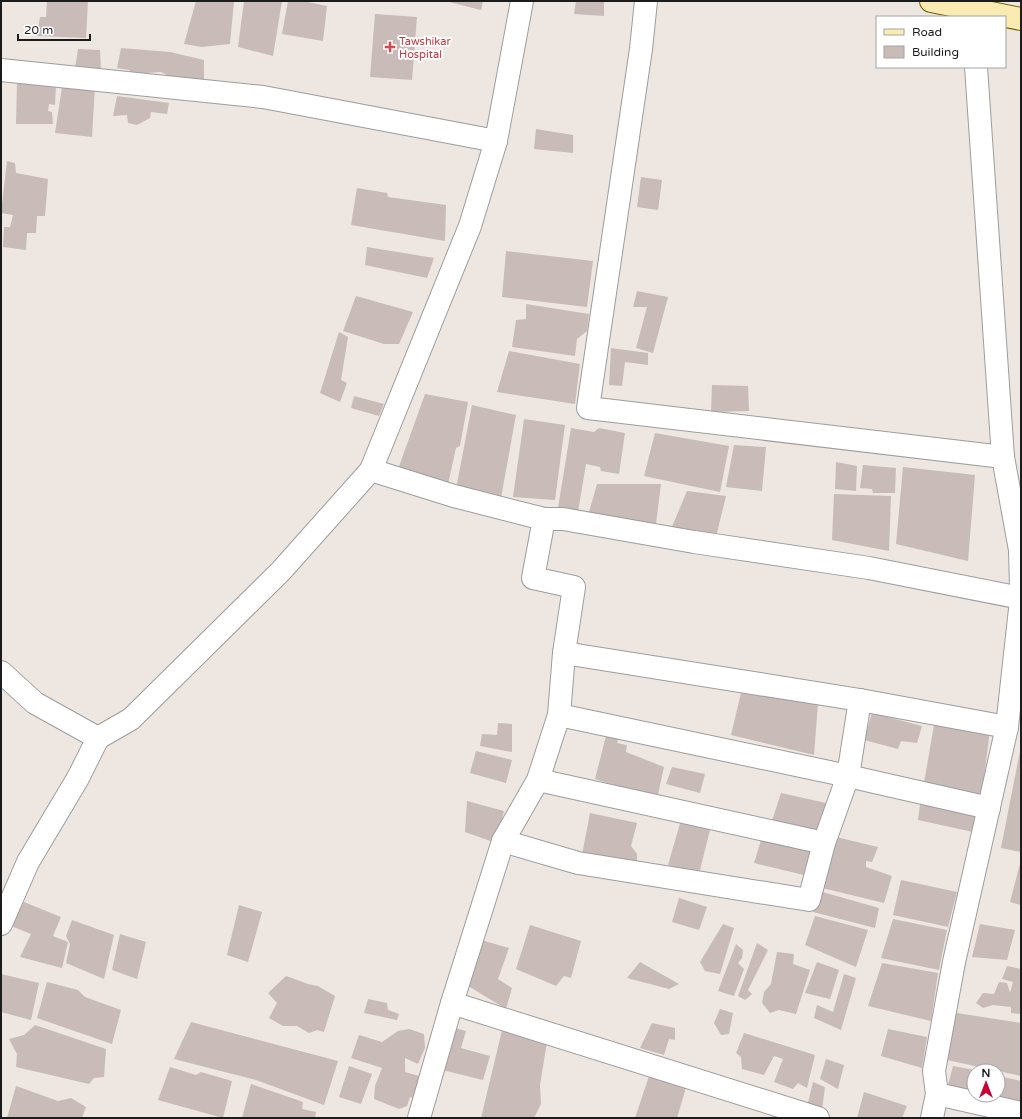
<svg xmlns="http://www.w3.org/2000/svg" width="1022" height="1119" viewBox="0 0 1022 1119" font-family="'Varela Round',sans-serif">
<rect width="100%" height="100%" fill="#eee6e1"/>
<!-- building -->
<g fill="#c9bbb8">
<path d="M 47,1 L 88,1 L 86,38 L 37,36 L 40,17 L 46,17 Z"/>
<path d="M 196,1 L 234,1 L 230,44 L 202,47 L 184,44 Z"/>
<path d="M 244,1 L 282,1 L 273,56 L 238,47 Z"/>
<path d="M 288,1 L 303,1 L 327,6 L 323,41 L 282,34 Z"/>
<path d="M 445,1 L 483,1 L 481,10 Z"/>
<path d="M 576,1 L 604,1 L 604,16 L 574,14 Z"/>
<path d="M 375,14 L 417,17 L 412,80 L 370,77 Z"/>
<path d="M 121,48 L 170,52 L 204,60 L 204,81 L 169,76 L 161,72 L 133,74 L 129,70 L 117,68 Z"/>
<path d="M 78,49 L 100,50 L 101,69 L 75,68 Z"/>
<path d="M 17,82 L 56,85 L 55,105 L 49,104 L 48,111 L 52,112 L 53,124 L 16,124 Z"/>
<path d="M 95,86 L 92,137 L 55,133 L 62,87 Z"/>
<path d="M 117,96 L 169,103 L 167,114 L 151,112 L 150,118 L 137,125 L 128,123 L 127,115 L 113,116 Z"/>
<path d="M 536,129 L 573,135 L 573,153 L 534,149 Z"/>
<path d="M 7,161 L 15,163 L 16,173 L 48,179 L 45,216 L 37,216 L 36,233 L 27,233 L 26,250 L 3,247 L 4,227 L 10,227 L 13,215 L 1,213 Z"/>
<path d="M 641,177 L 662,180 L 658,210 L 637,207 Z"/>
<path d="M 357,188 L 387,193 L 388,197 L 446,205 L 445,241 L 351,225 Z"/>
<path d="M 367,247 L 434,258 L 427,278 L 365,265 Z"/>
<path d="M 506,251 L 593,261 L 587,307 L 502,297 Z"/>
<path d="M 637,291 L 668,297 L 653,353 L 636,348 L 647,307 L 633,307 Z"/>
<path d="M 356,296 L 413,312 L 399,344 L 384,344 L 343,331 Z"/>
<path d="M 526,304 L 589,314 L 587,331 L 577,339 L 575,356 L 512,347 L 516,320 L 526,319 Z"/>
<path d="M 339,332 L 348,337 L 341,380 L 347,383 L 340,402 L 320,393 Z"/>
<path d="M 611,348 L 648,353 L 648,365 L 625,362 L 622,386 L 609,385 Z"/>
<path d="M 509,351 L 580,364 L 575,404 L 497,392 Z"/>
<path d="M 712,385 L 748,386 L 749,411 L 711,412 Z"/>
<path d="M 425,394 L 468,402 L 460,446 L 456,448 L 447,489 L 397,472 Z"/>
<path d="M 354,396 L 384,404 L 379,416 L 351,408 Z"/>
<path d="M 472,405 L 516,415 L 501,498 L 456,489 Z"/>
<path d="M 524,419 L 565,425 L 555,500 L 513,497 Z"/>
<path d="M 571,428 L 594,432 L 599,428 L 625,433 L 619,474 L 601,471 L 600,467 L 586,464 L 578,512 L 558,508 Z"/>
<path d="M 655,433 L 729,446 L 720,492 L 644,476 Z"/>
<path d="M 734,445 L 766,447 L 762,491 L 726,487 Z"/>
<path d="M 836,462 L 857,466 L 856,491 L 835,489 Z"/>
<path d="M 863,465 L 896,468 L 895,493 L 873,493 L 872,489 L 860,488 Z"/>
<path d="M 903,467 L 975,475 L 968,561 L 896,544 Z"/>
<path d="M 597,484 L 661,484 L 656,524 L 634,526 L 587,519 Z"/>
<path d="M 687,491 L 726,496 L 716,537 L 671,529 Z"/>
<path d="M 834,494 L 891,496 L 889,551 L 832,540 Z"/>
<path d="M 741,693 L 818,703 L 814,755 L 731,735 Z"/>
<path d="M 872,713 L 922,726 L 917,743 L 901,741 L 898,749 L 864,740 Z"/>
<path d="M 935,719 L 990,730 L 981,802 L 923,789 Z"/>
<path d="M 498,723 L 512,724 L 512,752 L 480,746 L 482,734 L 497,735 Z"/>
<path d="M 607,732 L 620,734 L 617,743 L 627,745 L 626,752 L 664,767 L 657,799 L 595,779 Z"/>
<path d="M 476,751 L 512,760 L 506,783 L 470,773 Z"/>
<path d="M 1020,751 L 1021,751 L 1021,852 L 1001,848 Z"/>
<path d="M 672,767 L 705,774 L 700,793 L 666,784 Z"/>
<path d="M 781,793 L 826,803 L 819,836 L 772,821 Z"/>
<path d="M 921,797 L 977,810 L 973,832 L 918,820 Z"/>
<path d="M 467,801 L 504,811 L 496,843 L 465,832 Z"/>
<path d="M 590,813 L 637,823 L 631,846 L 637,854 L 637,862 L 582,855 Z"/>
<path d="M 681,820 L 707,823 L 710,830 L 700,870 L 695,872 L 668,865 Z"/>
<path d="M 762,837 L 800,845 L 814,853 L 804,875 L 754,863 Z"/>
<path d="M 836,837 L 878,847 L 872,862 L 866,861 L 866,867 L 892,876 L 884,903 L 818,887 Z"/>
<path d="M 1021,860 L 1021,905 L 1010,902 Z"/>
<path d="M 901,880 L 957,892 L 948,927 L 893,915 Z"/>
<path d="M 819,891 L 879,908 L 875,928 L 813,912 Z"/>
<path d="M 679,898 L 707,907 L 699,930 L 672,922 Z"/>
<path d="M 24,902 L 61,917 L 53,936 L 68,942 L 62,968 L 20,957 L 31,934 L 11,926 Z"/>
<path d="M 239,905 L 262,912 L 248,962 L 227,955 Z"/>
<path d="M 815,916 L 868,930 L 856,967 L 805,945 Z"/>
<path d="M 893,919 L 947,930 L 939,970 L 881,958 Z"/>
<path d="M 72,920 L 114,935 L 104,979 L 66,963 L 70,944 L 66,936 Z"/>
<path d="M 723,924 L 734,928 L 720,974 L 705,971 L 700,962 Z"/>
<path d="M 980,924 L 1015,930 L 1007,960 L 972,957 Z"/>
<path d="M 530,925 L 581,941 L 571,978 L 564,976 L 556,986 L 516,969 Z"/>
<path d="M 120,934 L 146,942 L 137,979 L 112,970 Z"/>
<path d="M 481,940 L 509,948 L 498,979 L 512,988 L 506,1009 L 465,984 Z"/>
<path d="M 757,943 L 768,950 L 748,990 L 752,994 L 745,1000 L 738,996 Z"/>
<path d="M 736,944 L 743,950 L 742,958 L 738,963 L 744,969 L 734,996 L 718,991 Z"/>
<path d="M 777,952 L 794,954 L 793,964 L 810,970 L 796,1014 L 779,1010 L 770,1013 L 762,1003 L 764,992 L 771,984 Z"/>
<path d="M 640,962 L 679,984 L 669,989 L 627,978 Z"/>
<path d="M 817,962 L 839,970 L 830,999 L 805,993 Z"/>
<path d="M 882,963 L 938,973 L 931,1021 L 868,1006 Z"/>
<path d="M 1007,966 L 1021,969 L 1021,1014 L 1011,1013 L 1011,1007 L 993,1005 L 983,1008 L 976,1003 L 983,993 L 994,994 L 999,982 L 1007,983 L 1010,993 L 1013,982 L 1002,979 Z"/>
<path d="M 1,974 L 39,983 L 31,1020 L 1,1012 Z"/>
<path d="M 844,974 L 856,978 L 841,1030 L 814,1018 L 817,1005 L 833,1012 Z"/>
<path d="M 286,976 L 308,984 L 318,986 L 335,996 L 324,1032 L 317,1030 L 309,1033 L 297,1026 L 283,1026 L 269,1018 L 277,1003 L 268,993 Z"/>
<path d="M 47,982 L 78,990 L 85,997 L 121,1010 L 112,1044 L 37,1018 Z"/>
<path d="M 368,999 L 387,1003 L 388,1010 L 399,1014 L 397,1020 L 364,1013 Z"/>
<path d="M 720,1009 L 733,1013 L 729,1034 L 721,1035 L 714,1023 Z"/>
<path d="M 957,1013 L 1021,1023 L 1021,1076 L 947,1060 L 952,1018 Z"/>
<path d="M 191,1022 L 338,1061 L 324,1105 L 256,1080 L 174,1059 Z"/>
<path d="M 652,1023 L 675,1028 L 675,1040 L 669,1039 L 664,1055 L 640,1048 Z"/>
<path d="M 35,1025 L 106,1049 L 104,1077 L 94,1078 L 89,1084 L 16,1067 L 17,1054 L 9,1039 L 24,1035 Z"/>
<path d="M 503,1026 L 547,1042 L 540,1085 L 541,1104 L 534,1118 L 481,1118 Z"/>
<path d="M 451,1027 L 466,1031 L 461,1048 L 490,1056 L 483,1080 L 438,1069 Z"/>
<path d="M 409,1029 L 424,1034 L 425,1048 L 418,1064 L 405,1058 L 405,1072 L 423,1077 L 416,1099 L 410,1097 L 407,1106 L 399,1109 L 374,1099 L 375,1086 L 382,1068 L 351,1058 L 359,1035 L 382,1042 L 398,1031 Z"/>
<path d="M 888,1029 L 927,1037 L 922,1068 L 881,1056 Z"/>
<path d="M 744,1033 L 815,1055 L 807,1088 L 798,1083 L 793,1089 L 774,1082 L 783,1059 L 774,1056 L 764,1075 L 742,1069 L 741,1057 L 736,1053 Z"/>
<path d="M 826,1059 L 844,1065 L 838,1089 L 820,1079 Z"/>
<path d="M 349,1066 L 372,1074 L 361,1104 L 339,1097 Z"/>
<path d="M 953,1066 L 974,1070 L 974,1091 L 948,1085 Z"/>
<path d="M 170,1067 L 196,1075 L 201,1072 L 232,1081 L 223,1118 L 158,1100 Z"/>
<path d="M 650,1073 L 687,1084 L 677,1118 L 635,1118 Z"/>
<path d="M 998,1076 L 1021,1081 L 1021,1102 L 994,1096 L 998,1095 Z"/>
<path d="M 813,1082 L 825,1087 L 822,1110 L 807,1107 Z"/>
<path d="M 251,1084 L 303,1102 L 302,1109 L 316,1112 L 315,1118 L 242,1118 Z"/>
<path d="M 16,1086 L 58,1101 L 71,1098 L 86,1107 L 82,1118 L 7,1118 Z"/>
<path d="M 864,1092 L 907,1106 L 902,1118 L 857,1118 Z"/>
</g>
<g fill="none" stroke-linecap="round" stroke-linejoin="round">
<defs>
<g id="street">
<path d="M 646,1 L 641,49 L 588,408 L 1003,457"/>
<path d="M 976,67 L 1003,457 L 1020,550 L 1021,588"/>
<path d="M 1,70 L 263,97 L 496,141"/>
<path d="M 371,470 L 454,496 L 544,519 L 563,519 L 694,542 L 869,568 L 1021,598"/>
<path d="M 544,519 L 533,578 L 574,587 L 564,653"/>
<path d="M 1,672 L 35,703 L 98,738"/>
<path d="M 860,700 L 564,653 L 559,715 L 848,776 L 989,808"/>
<path d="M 538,780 L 824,843"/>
<path d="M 503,841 L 538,780 L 559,715"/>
<path d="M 1,924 L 28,862 L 78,778 L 98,738 L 131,719 L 281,571 L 371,470 L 470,226 L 496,141 L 522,1"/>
<path d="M 452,1003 L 503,841 L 578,863 L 809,900 L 824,843 L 848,776 L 860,700 L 1007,727"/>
<path d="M 937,1094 L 1021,1113"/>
<path d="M 419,1118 L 452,1003 L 818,1118"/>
<path d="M 932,1118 L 937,1094 L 934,1071 L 954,962 L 1007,727 L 1021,600"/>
</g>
<path id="secondary" d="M 931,1 L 1021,19"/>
</defs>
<!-- street casing -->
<use href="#street" stroke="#9d9d9d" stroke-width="24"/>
<!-- secondary casing -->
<use href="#secondary" stroke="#736103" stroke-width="24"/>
<!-- street -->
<use href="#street" stroke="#fff" stroke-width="22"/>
<!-- secondary -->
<use href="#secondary" stroke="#faebb3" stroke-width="22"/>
</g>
<!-- markers -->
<path fill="#e0444e" stroke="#fff" stroke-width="1.5" d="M388 41h4v4h4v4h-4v4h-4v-4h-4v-4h4z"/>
<g text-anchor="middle" stroke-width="4" stroke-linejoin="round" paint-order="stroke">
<!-- health labels -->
<g font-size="11" fill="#be3a42" stroke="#fff" text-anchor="start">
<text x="399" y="45">Tawshikar<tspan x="399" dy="13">Hospital</tspan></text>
</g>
</g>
<!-- border -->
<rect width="1022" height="1119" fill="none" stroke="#1c1c1c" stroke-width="4"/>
<!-- legend -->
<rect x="876" y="16" width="130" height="52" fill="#ffffff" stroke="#a4a4a4"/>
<rect x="884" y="29" width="20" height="6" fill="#faebb3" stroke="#a4a4a4"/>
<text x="912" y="36" font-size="12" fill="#1c1c1c">Road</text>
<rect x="884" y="46" width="20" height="12" fill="#c9bbb8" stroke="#a4a4a4"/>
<text x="912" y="56" font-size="12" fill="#1c1c1c">Building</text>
<!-- north arrow -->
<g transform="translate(986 1083)"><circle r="19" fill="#ffffff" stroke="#a4a4a4"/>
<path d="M0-3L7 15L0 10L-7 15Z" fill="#c80035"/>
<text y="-6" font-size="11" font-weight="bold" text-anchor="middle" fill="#1c1c1c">N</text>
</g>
<!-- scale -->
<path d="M18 34v6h72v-6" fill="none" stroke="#1c1c1c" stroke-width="2"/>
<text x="24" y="34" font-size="12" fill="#1c1c1c" stroke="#ffffff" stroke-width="3" paint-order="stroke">20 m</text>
</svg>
